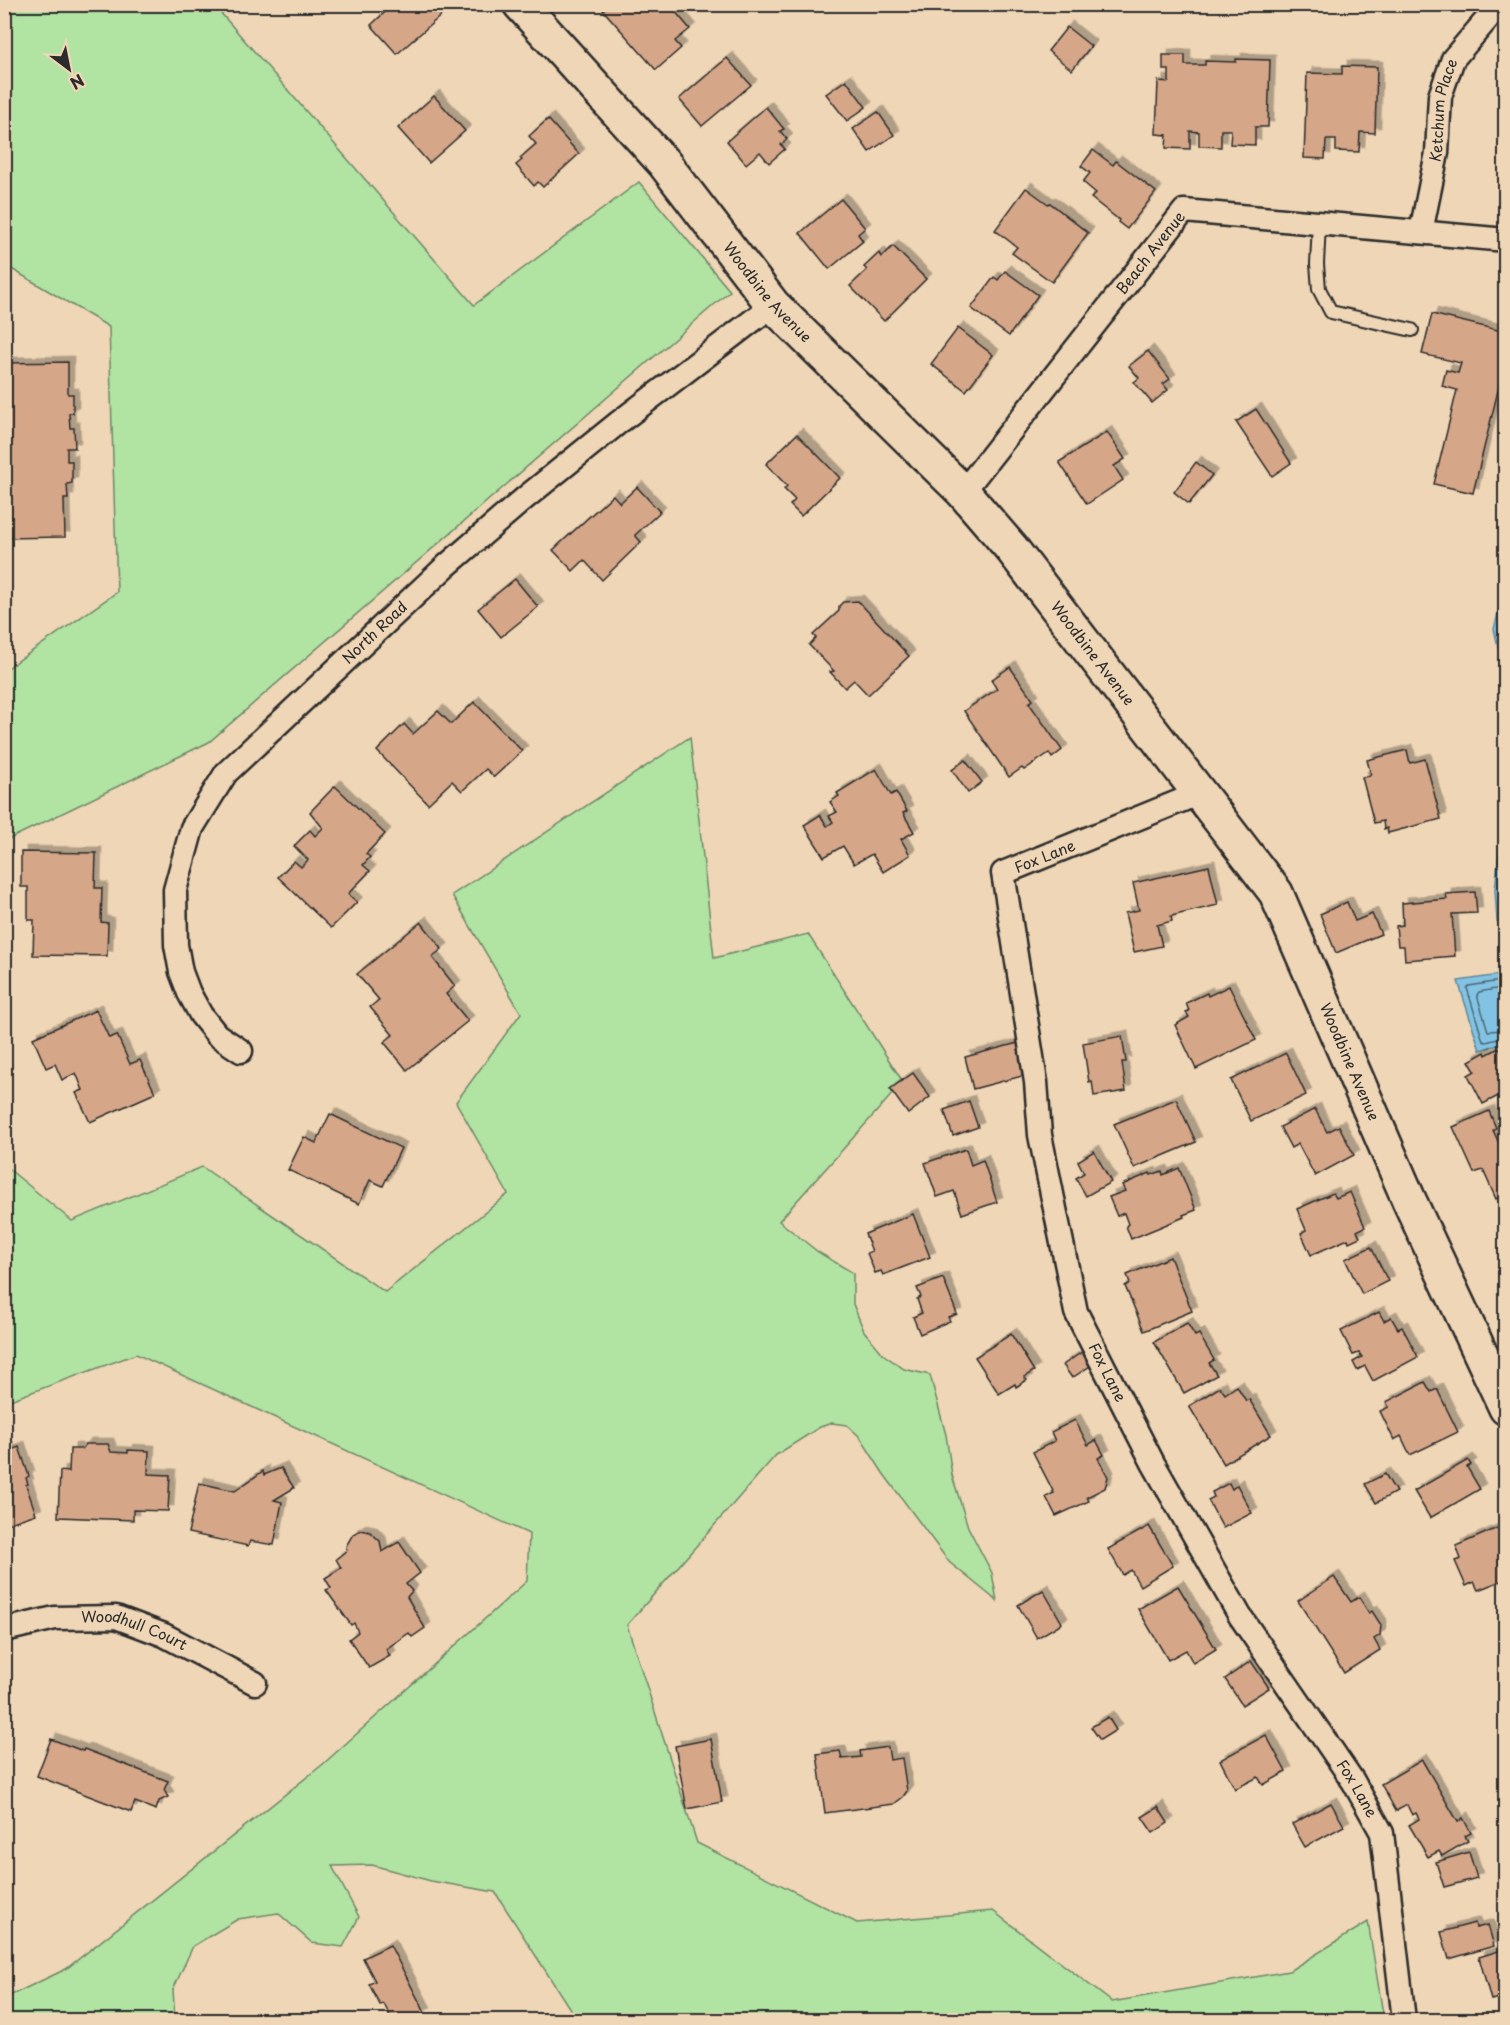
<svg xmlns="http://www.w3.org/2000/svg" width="1510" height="2025" viewBox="0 0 1510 2025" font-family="'Playpen Sans',sans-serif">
<defs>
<filter id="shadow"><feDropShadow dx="5.5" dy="-5.5" stdDeviation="0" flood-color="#0004"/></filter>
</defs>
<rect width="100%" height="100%" fill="#efd6b6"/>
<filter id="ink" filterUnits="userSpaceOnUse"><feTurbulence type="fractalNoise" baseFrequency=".0167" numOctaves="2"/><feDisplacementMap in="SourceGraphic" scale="12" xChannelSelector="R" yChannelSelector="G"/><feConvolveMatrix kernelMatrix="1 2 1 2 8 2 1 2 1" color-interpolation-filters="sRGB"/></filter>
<g filter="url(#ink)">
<!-- green -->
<g fill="#b1e3a3" stroke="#6e8767" stroke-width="1.5">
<path d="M 213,4 L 474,305 L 639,182 L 730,291 L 209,742 L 5,841 L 5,670 L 117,592 L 109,327 L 5,265 L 5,5 Z"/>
<path d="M 690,737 L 714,958 L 808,934 L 903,1082 L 779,1221 L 818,1252 L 853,1273 L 853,1304 L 864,1331 L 884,1355 L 904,1369 L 930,1375 L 946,1435 L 952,1475 L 968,1527 L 992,1573 L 997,1601 L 949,1562 L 883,1473 L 860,1437 L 847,1425 L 832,1423 L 820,1427 L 776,1455 L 627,1625 L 697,1843 L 857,1923 L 993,1911 L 1112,2002 L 1289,1971 L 1368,1922 L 1384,2020 L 577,2020 L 495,1892 L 431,1881 L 372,1865 L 332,1866 L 359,1917 L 343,1947 L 312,1943 L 278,1913 L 238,1919 L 193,1946 L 173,1990 L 175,2020 L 5,2020 L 5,1998 L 66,1969 L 322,1765 L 527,1581 L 529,1534 L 136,1354 L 5,1402 L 5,1166 L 72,1221 L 202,1167 L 385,1292 L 508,1194 L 456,1102 L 521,1013 L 452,895 Z"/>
</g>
<!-- water -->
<g fill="#82c3e3" stroke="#5f8699" stroke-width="1.5">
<path d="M 1505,588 L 1505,677 L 1494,629 Z"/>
<path d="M 1505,796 L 1505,929 L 1497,921 L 1495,890 Z"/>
<path d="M 1505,974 L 1505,1043 L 1480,1050 L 1458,981 Z"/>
</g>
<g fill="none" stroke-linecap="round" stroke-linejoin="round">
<!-- shore -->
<g stroke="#4e6875" stroke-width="1.5">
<path d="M 1506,849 L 1501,890 L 1503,917 L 1506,920"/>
<path d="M 1506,980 L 1469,986 L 1467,988 L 1483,1041 L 1486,1042 L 1506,1037"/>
<path d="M 1506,987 L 1479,992 L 1477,995 L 1488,1031 L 1506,1030"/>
</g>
</g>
<!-- building -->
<g fill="#d6a688" stroke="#2b2b2b" stroke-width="1.5" filter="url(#shadow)">
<path d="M 394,4 L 437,4 L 444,13 L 397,54 L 371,25 Z"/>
<path d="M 610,4 L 669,4 L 690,29 L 675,41 L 681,48 L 656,70 L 603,10 Z"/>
<path d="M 1067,27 L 1091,46 L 1072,70 L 1048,51 Z"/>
<path d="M 1163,55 L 1185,55 L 1185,65 L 1205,65 L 1205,61 L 1236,62 L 1236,59 L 1270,60 L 1268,127 L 1255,127 L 1255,145 L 1230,144 L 1231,130 L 1221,130 L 1221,147 L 1199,146 L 1199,132 L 1190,131 L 1190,149 L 1166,148 L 1167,135 L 1156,134 L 1158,81 L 1169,82 L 1169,70 L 1163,70 Z"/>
<path d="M 727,58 L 751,85 L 702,126 L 679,99 Z"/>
<path d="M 1342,66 L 1377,67 L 1375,133 L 1360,132 L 1359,152 L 1336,151 L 1336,140 L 1326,140 L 1325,159 L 1304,158 L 1307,73 L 1342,74 Z"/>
<path d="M 846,80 L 866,107 L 847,121 L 826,94 Z"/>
<path d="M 434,96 L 465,131 L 429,163 L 398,128 Z"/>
<path d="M 766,107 L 784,129 L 780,131 L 787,139 L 781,145 L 785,149 L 769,163 L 760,152 L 746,164 L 727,141 Z"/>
<path d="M 878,112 L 894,135 L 869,152 L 853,129 Z"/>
<path d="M 548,119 L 579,154 L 543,187 L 538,182 L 534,186 L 516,165 L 522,160 L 520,158 L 536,144 L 529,136 Z"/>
<path d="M 1093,150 L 1113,165 L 1116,161 L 1156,192 L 1127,229 L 1118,222 L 1119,220 L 1091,198 L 1096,193 L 1083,182 L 1090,173 L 1081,166 Z"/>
<path d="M 1026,188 L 1048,204 L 1050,203 L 1088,233 L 1052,282 L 1012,253 L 1017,247 L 995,230 Z"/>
<path d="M 841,199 L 865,228 L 858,234 L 863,241 L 829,269 L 800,233 Z"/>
<path d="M 893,246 L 926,279 L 884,321 L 850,286 L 867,270 L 864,267 L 879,253 L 882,257 Z"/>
<path d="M 1005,271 L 1038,295 L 1009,336 L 971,308 L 994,277 L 998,280 Z"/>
<path d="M 1432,314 L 1506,332 L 1506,358 L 1473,493 L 1434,484 L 1457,390 L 1442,386 L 1446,370 L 1458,373 L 1461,363 L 1422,354 Z"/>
<path d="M 958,328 L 993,355 L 966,391 L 931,364 Z"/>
<path d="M 1148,351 L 1170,379 L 1163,384 L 1168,390 L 1152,403 L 1134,382 L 1139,378 L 1129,366 Z"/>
<path d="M 68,362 L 68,394 L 73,394 L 73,413 L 69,413 L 70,428 L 74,428 L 75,448 L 67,448 L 67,461 L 72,461 L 72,483 L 67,484 L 68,499 L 64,499 L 65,537 L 4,538 L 4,363 Z"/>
<path d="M 1256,409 L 1291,463 L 1272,476 L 1236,422 Z"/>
<path d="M 1107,432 L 1125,459 L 1114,466 L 1123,480 L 1087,504 L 1059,462 Z"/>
<path d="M 797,434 L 840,478 L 801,516 L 790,505 L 795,500 L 784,489 L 787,486 L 766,464 Z"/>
<path d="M 1196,462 L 1212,475 L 1189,504 L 1174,492 Z"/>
<path d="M 637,487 L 660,512 L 635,535 L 641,542 L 602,580 L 584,560 L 573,571 L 553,550 L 613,495 L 620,503 Z"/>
<path d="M 515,579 L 538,607 L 501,637 L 478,609 Z"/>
<path d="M 858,601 L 909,656 L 868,695 L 854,680 L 845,688 L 830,672 L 834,671 L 809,645 L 816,638 L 813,635 L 839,611 L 839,606 L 843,602 Z"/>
<path d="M 1010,667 L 1033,700 L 1029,703 L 1062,750 L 1052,758 L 1049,753 L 1024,770 L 1022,768 L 1009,777 L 964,711 L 997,689 L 991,680 Z"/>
<path d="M 474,702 L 522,751 L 494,777 L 486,769 L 462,791 L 452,781 L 428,804 L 377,751 L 404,724 L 413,734 L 438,711 L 451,724 Z"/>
<path d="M 1407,750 L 1410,763 L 1425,759 L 1441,819 L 1388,833 L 1387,828 L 1384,829 L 1383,821 L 1374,823 L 1362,777 L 1371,775 L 1367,760 Z"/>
<path d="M 965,760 L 982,782 L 968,793 L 952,770 Z"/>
<path d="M 876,769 L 891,795 L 896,792 L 907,811 L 903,813 L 914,832 L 901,839 L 910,855 L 883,872 L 872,854 L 854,864 L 843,846 L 824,857 L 804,825 L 820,815 L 827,826 L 833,822 L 829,816 L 837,812 L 830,802 L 839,796 L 837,793 Z"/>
<path d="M 335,786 L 385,834 L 366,854 L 370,857 L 363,865 L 370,871 L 348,894 L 357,902 L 331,928 L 278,877 L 294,861 L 301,867 L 308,860 L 294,846 L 310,830 L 315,836 L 323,828 L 310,812 Z"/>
<path d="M 21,852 L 96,853 L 95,888 L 102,888 L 101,922 L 108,923 L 107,956 L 33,955 L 34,920 L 28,920 L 28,887 L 21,887 Z"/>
<path d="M 1209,866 L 1218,905 L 1171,916 L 1172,921 L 1157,925 L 1162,946 L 1134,952 L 1125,913 L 1139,910 L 1133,883 Z"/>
<path d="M 1475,892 L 1477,913 L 1452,914 L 1455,956 L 1405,960 L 1404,946 L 1398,946 L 1396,926 L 1403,925 L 1402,903 L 1447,899 L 1446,894 Z"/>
<path d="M 1347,902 L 1355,921 L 1372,914 L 1381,934 L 1336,953 L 1320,914 Z"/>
<path d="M 421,922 L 442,949 L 432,957 L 455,986 L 446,994 L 468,1021 L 407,1070 L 384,1042 L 393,1035 L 370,1007 L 379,1000 L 357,974 Z"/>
<path d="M 1229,986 L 1256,1040 L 1196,1069 L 1175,1025 L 1189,1017 L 1186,1012 L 1189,1011 L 1186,1003 L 1207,993 L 1208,996 Z"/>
<path d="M 96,1010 L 109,1038 L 117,1035 L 130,1064 L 140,1060 L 155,1093 L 90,1122 L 76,1093 L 83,1090 L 76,1073 L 62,1080 L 55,1064 L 46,1068 L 33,1038 Z"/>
<path d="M 1122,1036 L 1126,1062 L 1122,1062 L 1126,1091 L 1094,1096 L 1092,1081 L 1089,1082 L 1083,1043 Z"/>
<path d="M 1018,1043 L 1026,1075 L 973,1089 L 965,1057 Z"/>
<path d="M 1499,1048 L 1503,1053 L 1506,1052 L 1506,1092 L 1483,1104 L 1468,1075 L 1475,1071 L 1469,1061 L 1485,1052 L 1486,1055 Z"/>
<path d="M 1286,1053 L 1306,1095 L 1251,1121 L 1231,1080 Z"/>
<path d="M 913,1073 L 930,1097 L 908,1114 L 890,1089 Z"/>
<path d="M 1176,1099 L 1196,1142 L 1134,1168 L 1114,1124 Z"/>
<path d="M 969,1101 L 978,1127 L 953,1136 L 944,1110 Z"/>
<path d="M 1315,1109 L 1327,1132 L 1339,1126 L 1354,1155 L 1315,1176 L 1298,1144 L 1291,1148 L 1280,1127 Z"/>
<path d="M 1489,1111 L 1496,1128 L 1493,1130 L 1504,1154 L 1506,1153 L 1506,1197 L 1505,1195 L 1496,1199 L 1483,1170 L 1474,1173 L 1453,1127 Z"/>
<path d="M 330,1114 L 401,1148 L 383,1186 L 370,1180 L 359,1204 L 288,1170 L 304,1137 L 316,1143 Z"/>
<path d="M 966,1149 L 971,1165 L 983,1160 L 997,1202 L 962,1214 L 954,1191 L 937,1197 L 925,1163 Z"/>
<path d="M 1094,1151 L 1111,1182 L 1086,1196 L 1076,1178 L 1084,1173 L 1078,1161 Z"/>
<path d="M 1179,1168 L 1196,1210 L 1183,1215 L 1184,1217 L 1131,1239 L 1126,1226 L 1128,1224 L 1124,1213 L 1117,1216 L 1109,1197 L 1125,1191 L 1122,1185 L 1150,1173 L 1151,1175 L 1162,1171 L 1163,1175 Z"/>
<path d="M 1350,1192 L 1365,1227 L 1357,1231 L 1360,1237 L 1349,1242 L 1348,1239 L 1311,1255 L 1301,1233 L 1306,1230 L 1297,1209 L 1333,1193 L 1336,1198 Z"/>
<path d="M 913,1214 L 930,1257 L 883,1275 L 881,1271 L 875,1273 L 867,1253 L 872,1251 L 865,1234 Z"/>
<path d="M 1371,1247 L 1388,1281 L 1362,1294 L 1345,1259 Z"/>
<path d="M 1170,1257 L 1192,1311 L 1144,1331 L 1125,1286 L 1130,1283 L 1127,1275 Z"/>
<path d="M 943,1278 L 957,1314 L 948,1317 L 950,1321 L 920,1334 L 913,1317 L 922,1313 L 917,1299 L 921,1297 L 917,1288 Z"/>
<path d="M 1379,1312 L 1384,1321 L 1391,1317 L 1398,1329 L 1402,1327 L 1418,1357 L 1373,1381 L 1365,1366 L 1357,1370 L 1353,1362 L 1362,1357 L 1359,1353 L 1353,1355 L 1341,1331 Z"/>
<path d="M 1187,1323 L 1195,1336 L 1199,1334 L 1214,1360 L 1209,1363 L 1217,1375 L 1184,1393 L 1154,1342 Z"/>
<path d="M 1011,1334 L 1034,1371 L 1024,1377 L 1027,1380 L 1016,1387 L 1015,1384 L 999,1394 L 975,1357 Z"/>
<path d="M 1082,1352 L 1090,1366 L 1072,1378 L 1063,1365 Z"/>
<path d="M 1425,1382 L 1431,1392 L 1437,1389 L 1458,1432 L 1410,1455 L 1401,1436 L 1394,1440 L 1380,1411 L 1389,1407 L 1386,1402 Z"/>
<path d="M 1237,1386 L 1246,1401 L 1249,1399 L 1271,1435 L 1224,1464 L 1189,1406 L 1220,1387 L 1225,1394 Z"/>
<path d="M 1075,1420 L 1088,1445 L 1096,1440 L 1104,1455 L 1098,1458 L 1108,1477 L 1105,1488 L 1087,1497 L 1089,1501 L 1056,1516 L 1046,1497 L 1054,1493 L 1033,1452 L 1055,1441 L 1051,1432 Z"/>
<path d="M 86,1444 L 108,1444 L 111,1452 L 128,1453 L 128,1450 L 149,1451 L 148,1474 L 170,1475 L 168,1511 L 133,1510 L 133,1520 L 58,1517 L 60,1471 L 69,1472 L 70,1449 L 82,1449 Z"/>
<path d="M 7,1447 L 9,1451 L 19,1447 L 29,1476 L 26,1478 L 28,1484 L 26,1485 L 36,1514 L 4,1525 L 4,1448 Z"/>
<path d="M 1468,1460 L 1471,1465 L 1467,1467 L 1480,1489 L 1430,1518 L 1414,1491 Z"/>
<path d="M 281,1468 L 294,1488 L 274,1500 L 282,1502 L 274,1545 L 250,1541 L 248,1546 L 188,1533 L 199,1483 L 235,1491 L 263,1471 L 264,1475 Z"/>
<path d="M 1385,1474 L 1396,1492 L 1376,1503 L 1365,1484 Z"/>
<path d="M 1229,1483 L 1232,1489 L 1237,1485 L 1252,1513 L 1223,1528 L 1208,1500 L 1214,1497 L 1212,1492 Z"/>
<path d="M 1149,1526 L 1173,1566 L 1140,1586 L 1131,1570 L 1123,1575 L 1108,1549 Z"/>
<path d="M 1502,1526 L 1506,1534 L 1506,1579 L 1478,1590 L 1474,1582 L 1466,1586 L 1455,1561 L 1461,1559 L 1456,1546 Z"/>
<path d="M 361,1530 L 370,1532 L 380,1541 L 382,1552 L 399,1542 L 420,1573 L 406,1584 L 412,1591 L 407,1597 L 425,1628 L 412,1637 L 409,1633 L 386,1649 L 390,1656 L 369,1668 L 349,1639 L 358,1632 L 354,1623 L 351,1625 L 326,1590 L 331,1588 L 325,1578 L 341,1568 L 336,1559 L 347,1550 L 346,1546 L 353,1534 Z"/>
<path d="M 1334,1577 L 1351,1602 L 1359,1597 L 1369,1613 L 1372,1611 L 1381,1625 L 1380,1635 L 1374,1639 L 1380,1650 L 1344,1673 L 1298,1601 Z"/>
<path d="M 1178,1586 L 1216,1649 L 1193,1663 L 1186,1650 L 1168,1660 L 1138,1609 Z"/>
<path d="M 1043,1590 L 1062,1623 L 1037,1638 L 1018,1605 Z"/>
<path d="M 1251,1661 L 1269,1688 L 1242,1705 L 1225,1679 Z"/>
<path d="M 1108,1717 L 1116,1730 L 1100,1740 L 1091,1727 Z"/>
<path d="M 1266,1735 L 1286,1772 L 1263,1785 L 1258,1777 L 1235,1789 L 1220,1760 Z"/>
<path d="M 51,1739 L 83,1751 L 84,1749 L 168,1781 L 164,1790 L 168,1797 L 159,1801 L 156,1810 L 135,1802 L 131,1812 L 37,1776 Z"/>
<path d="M 711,1739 L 722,1802 L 687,1809 L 675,1746 Z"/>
<path d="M 888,1747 L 890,1760 L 902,1758 L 907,1791 L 903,1797 L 894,1804 L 825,1813 L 817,1754 L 840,1751 L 842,1759 L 861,1757 L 860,1751 Z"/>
<path d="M 1422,1760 L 1458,1822 L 1463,1818 L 1471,1833 L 1465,1836 L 1468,1841 L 1442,1856 L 1439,1851 L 1428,1857 L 1409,1825 L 1419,1819 L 1416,1813 L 1412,1815 L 1407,1805 L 1396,1811 L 1381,1784 Z"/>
<path d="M 1331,1803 L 1344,1826 L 1305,1847 L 1292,1824 Z"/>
<path d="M 1158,1807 L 1168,1823 L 1153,1833 L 1142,1817 Z"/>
<path d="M 1469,1852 L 1477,1878 L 1444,1887 L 1436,1862 Z"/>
<path d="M 1475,1923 L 1476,1928 L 1488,1925 L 1494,1946 L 1449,1959 L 1441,1932 Z"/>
<path d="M 390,1945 L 425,2013 L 410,2020 L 392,2020 L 384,2004 L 380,2005 L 369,1984 L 375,1981 L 363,1958 Z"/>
<path d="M 1505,1949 L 1506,1996 L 1491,2000 L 1479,1957 Z"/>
</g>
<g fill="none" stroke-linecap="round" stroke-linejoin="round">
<defs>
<path id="service" d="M 1319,223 L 1317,264 L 1319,289 L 1331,312 L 1412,330"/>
<g id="minor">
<path id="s1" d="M 1421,232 L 1437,153 L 1440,96 L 1453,59 L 1500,4"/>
<path id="s2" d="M 963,492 L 1184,211 L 1506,240"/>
<path id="s3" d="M 1200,793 L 1003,873 L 1036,1082 L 1040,1135 L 1076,1312 L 1153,1463 L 1240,1616 L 1353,1781 L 1382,1833 L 1404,2020"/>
<path id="s4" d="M 241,1051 L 217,1035 L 201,1015 L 189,993 L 181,972 L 176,945 L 175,890 L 192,828 L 226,773 L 445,567 L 525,498 L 618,423 L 773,305"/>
<path id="s5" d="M 4,1630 L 55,1618 L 116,1617 L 164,1635 L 255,1683"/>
</g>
<g id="secondary">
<path id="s6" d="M 520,4 L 664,163 L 773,305 L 963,492 L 1012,549 L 1276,893 L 1409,1200 L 1506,1408"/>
</g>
</defs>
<!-- service casing -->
<use href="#service" stroke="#2b2b2b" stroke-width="16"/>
<!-- minor casing -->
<use href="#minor" stroke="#2b2b2b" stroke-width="27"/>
<!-- secondary casing -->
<use href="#secondary" stroke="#2b2b2b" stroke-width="38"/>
<!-- service -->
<use href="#service" stroke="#efd6b6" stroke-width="12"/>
<!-- minor -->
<use href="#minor" stroke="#efd6b6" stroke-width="22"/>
<!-- secondary -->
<use href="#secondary" stroke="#efd6b6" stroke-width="33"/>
</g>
</g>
<g text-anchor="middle" stroke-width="4.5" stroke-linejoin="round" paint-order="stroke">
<!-- street labels -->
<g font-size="15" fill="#2b2b2b" stroke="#efd6b6">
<text dy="5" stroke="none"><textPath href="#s1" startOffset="124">Ketchum Place</textPath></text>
<text dy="5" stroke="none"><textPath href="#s2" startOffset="304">Beach Avenue</textPath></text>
<text dy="5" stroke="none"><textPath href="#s6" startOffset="380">Woodbine Avenue</textPath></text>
<text dy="5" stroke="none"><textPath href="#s4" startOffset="518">North Road</textPath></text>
<text dy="5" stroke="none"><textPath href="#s6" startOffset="867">Woodbine Avenue</textPath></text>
<text transform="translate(1045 857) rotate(-22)" y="5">Fox Lane</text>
<text dy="5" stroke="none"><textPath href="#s6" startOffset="1353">Woodbine Avenue</textPath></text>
<text dy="5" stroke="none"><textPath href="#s3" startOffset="726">Fox Lane</textPath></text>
<text dy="5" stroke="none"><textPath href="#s5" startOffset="134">Woodhull Court</textPath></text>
<text dy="5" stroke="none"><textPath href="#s3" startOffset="1212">Fox Lane</textPath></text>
</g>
</g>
<!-- margin -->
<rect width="1510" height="2025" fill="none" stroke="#efd6b6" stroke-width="24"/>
<rect x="12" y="12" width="1486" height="2001" fill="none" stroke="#2b2b2b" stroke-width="2" filter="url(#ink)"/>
<!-- north arrow -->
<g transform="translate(69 69) rotate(148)" stroke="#efd6b6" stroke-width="4.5" paint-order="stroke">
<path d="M0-4.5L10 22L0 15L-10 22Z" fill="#2b2b2b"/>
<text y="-9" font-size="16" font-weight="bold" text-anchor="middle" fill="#2b2b2b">N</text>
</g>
</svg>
